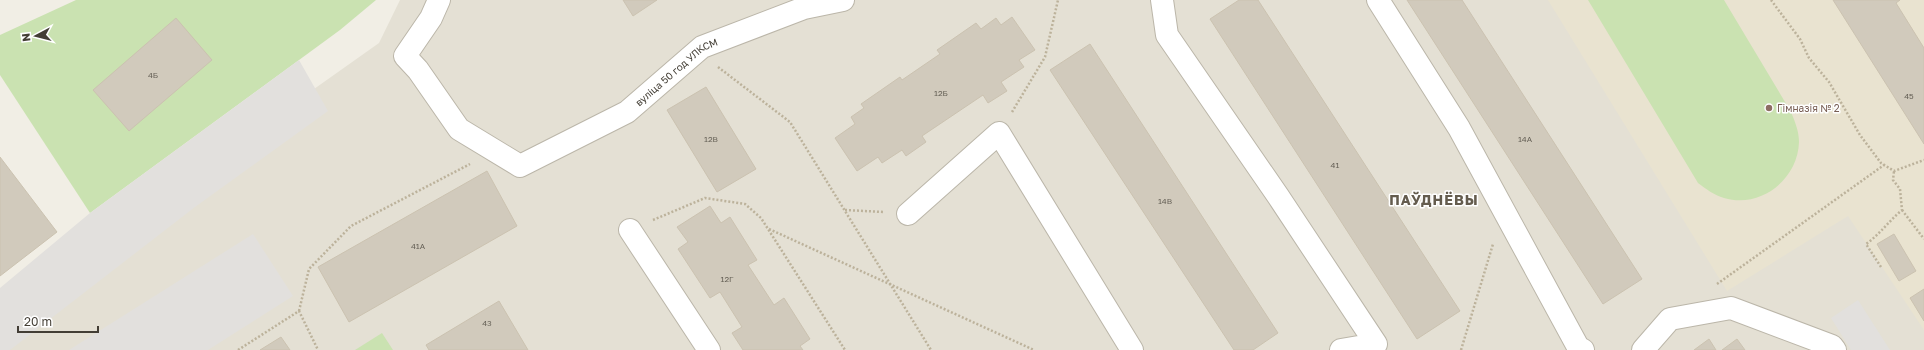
<svg xmlns="http://www.w3.org/2000/svg" width="1924" height="350" viewBox="0 0 1924 350" font-family="'Golos Text',sans-serif">
<rect width="100%" height="100%" fill="#f1eee5"/>
<!-- residential -->
<path fill="#e4e0d4" d="M 400,0 L 1924,0 L 1924,350 L 0,350 L 0,311 L 379,43 Z"/>
<!-- education -->
<path fill="#e9e3d0" d="M 1548,0 L 1924,0 L 1924,330 L 1848,216 L 1727,291 Z"/>
<!-- green -->
<g fill="#cae2b1">
<path d="M 76,0 L 376,0 L 340,30 L 90,213 L 0,75 L 0,35 Z"/>
<path d="M 1588,0 L 1724,0 L 1791,112 C 1795,122 1799,131 1799,142 C 1798,179 1761,209 1724,198 C 1714,195 1706,189 1698,183 Z"/>
<path d="M 382,333 L 393,350 L 355,350 Z"/>
</g>
<!-- parking -->
<g fill="#e2e0dd">
<path d="M 299,60 L 328,111 L 195,207 L 10,350 L 0,350 L 0,288 L 90,213 Z"/>
<path d="M 253,234 L 293,296 L 208,350 L 69,350 Z"/>
<path d="M 1858,300 L 1890,350 L 1851,350 L 1831,318 Z"/>
</g>
<!-- building -->
<g fill="#d1cabc" stroke="#cbc2b0">
<path d="M 623,0 L 657,0 L 633,16 Z"/>
<path d="M 1239,0 L 1258,0 L 1460,311 L 1417,339 L 1210,19 Z"/>
<path d="M 1407,0 L 1462,0 L 1642,279 L 1603,304 Z"/>
<path d="M 1833,0 L 1900,0 L 1896,3 L 1924,48 L 1924,144 Z"/>
<path d="M 1012,17 L 1035,50 L 1019,60 L 1024,67 L 1001,82 L 1007,91 L 988,103 L 983,95 L 922,136 L 926,142 L 906,156 L 902,150 L 882,163 L 878,157 L 857,171 L 835,138 L 855,124 L 851,117 L 864,108 L 861,104 L 900,77 L 902,80 L 940,54 L 937,50 L 976,23 L 981,29 L 996,18 L 1001,25 Z"/>
<path d="M 176,18 L 212,60 L 129,131 L 93,90 Z"/>
<path d="M 1090,44 L 1278,333 L 1253,350 L 1234,350 L 1050,70 Z"/>
<path d="M 706,87 L 756,169 L 717,192 L 667,110 Z"/>
<path d="M 0,157 L 57,232 L 0,276 Z"/>
<path d="M 487,171 L 517,226 L 349,322 L 318,267 Z"/>
<path d="M 710,206 L 721,223 L 730,217 L 757,260 L 748,265 L 774,305 L 784,298 L 810,339 L 800,346 L 803,350 L 743,350 L 732,333 L 742,327 L 720,292 L 710,298 L 678,249 L 688,242 L 677,227 Z"/>
<path d="M 1894,234 L 1916,271 L 1899,281 L 1877,244 Z"/>
<path d="M 1924,289 L 1924,321 L 1910,298 Z"/>
<path d="M 499,301 L 528,350 L 429,350 L 426,345 Z"/>
<path d="M 281,337 L 290,350 L 260,350 Z"/>
<path d="M 1709,339 L 1716,350 L 1694,350 Z"/>
<path d="M 1737,339 L 1745,350 L 1722,350 Z"/>
</g>
<g fill="none" stroke-linecap="round" stroke-linejoin="round">
<defs>
<g id="minor">
<path id="s1" d="M 439,0 L 431,18 L 405,56 L 418,70 L 459,129 L 520,166 L 627,112 L 702,47 L 804,8 L 843,0"/>
<path d="M 1162,0 L 1167,35 L 1278,196 L 1376,344 L 1341,350"/>
<path d="M 1378,0 L 1459,128 L 1578,347 L 1583,350"/>
<path d="M 908,214 L 999,133 L 1132,350"/>
<path d="M 630,230 L 709,350"/>
<path d="M 1643,350 L 1670,319 L 1731,308 L 1832,346 L 1835,350"/>
</g>
</defs>
<!-- minor casing -->
<use href="#minor" stroke="#bbb6a9" stroke-width="24"/>
<!-- path -->
<g stroke="#bcb29b" stroke-width="2.5" stroke-dasharray="2 2" stroke-linecap="butt">
<path d="M 1771,0 L 1800,39 L 1809,58 L 1829,82 L 1860,135 L 1881,163 L 1894,171 L 1924,160"/>
<path d="M 718,67 L 790,122 L 931,350"/>
<path d="M 1012,112 L 1045,57 L 1058,0"/>
<path d="M 845,210 L 884,212"/>
<path d="M 1902,210 L 1924,239"/>
<path d="M 653,220 L 705,198 L 745,204 L 761,218 L 845,350"/>
<path d="M 769,229 L 1034,350"/>
<path d="M 1881,267 L 1866,244 C 1880,234 1889,221 1902,210 L 1900,189 L 1893,180 L 1894,171"/>
<path d="M 1717,284 L 1884,165"/>
<path d="M 299,311 L 309,269 L 351,226 L 470,164"/>
<path d="M 238,350 L 299,311 L 318,350"/>
<path d="M 1461,350 L 1493,244"/>
</g>
<!-- minor -->
<use href="#minor" stroke="#fff" stroke-width="22"/>
</g>
<!-- markers -->
<circle fill="#8d6e63" stroke="#fff" stroke-width="1.5" cx="1769" cy="108" r="4"/>
<g text-anchor="middle" stroke-width="3" stroke-linejoin="round" paint-order="stroke">
<!-- number labels -->
<g font-size="8" fill="#666157">
<text x="153" y="78">4Б</text>
<text x="941" y="96">12Б</text>
<text x="1909" y="99">45</text>
<text x="711" y="142">12В</text>
<text x="1525" y="142">14А</text>
<text x="1335" y="168">41</text>
<text x="1165" y="204">14В</text>
<text x="418" y="249">41А</text>
<text x="727" y="282">12Г</text>
<text x="487" y="326">43</text>
</g>
<!-- street labels -->
<g font-size="10" fill="#433e35" stroke="#fff">
<text dy="4" stroke="none"><textPath href="#s1" startOffset="412">вуліца 50 год УЛКСМ</textPath></text>
</g>
<!-- education labels -->
<g font-size="10" fill="#785e54" stroke="#fff" text-anchor="start">
<text x="1777" y="112">Гімназія № 2</text>
</g>
<!-- district labels -->
<g font-size="14" font-weight="bold" letter-spacing="1" fill="#645c4e" stroke="#fff">
<text x="1434" y="205">ПАЎДНЁВЫ</text>
</g>
</g>
<!-- north arrow -->
<g transform="translate(36 36) rotate(263)" stroke="#ffffff" stroke-width="3" paint-order="stroke">
<path d="M0-3L7 15L0 10L-7 15Z" fill="#433e35"/>
<text y="-6" font-size="11" font-weight="bold" text-anchor="middle" fill="#433e35">N</text>
</g>
<!-- scale -->
<path d="M18 326v6h80v-6" fill="none" stroke="#433e35" stroke-width="2"/>
<text x="24" y="326" font-size="12" fill="#433e35" stroke="#ffffff" stroke-width="3" paint-order="stroke">20 m</text>
</svg>
